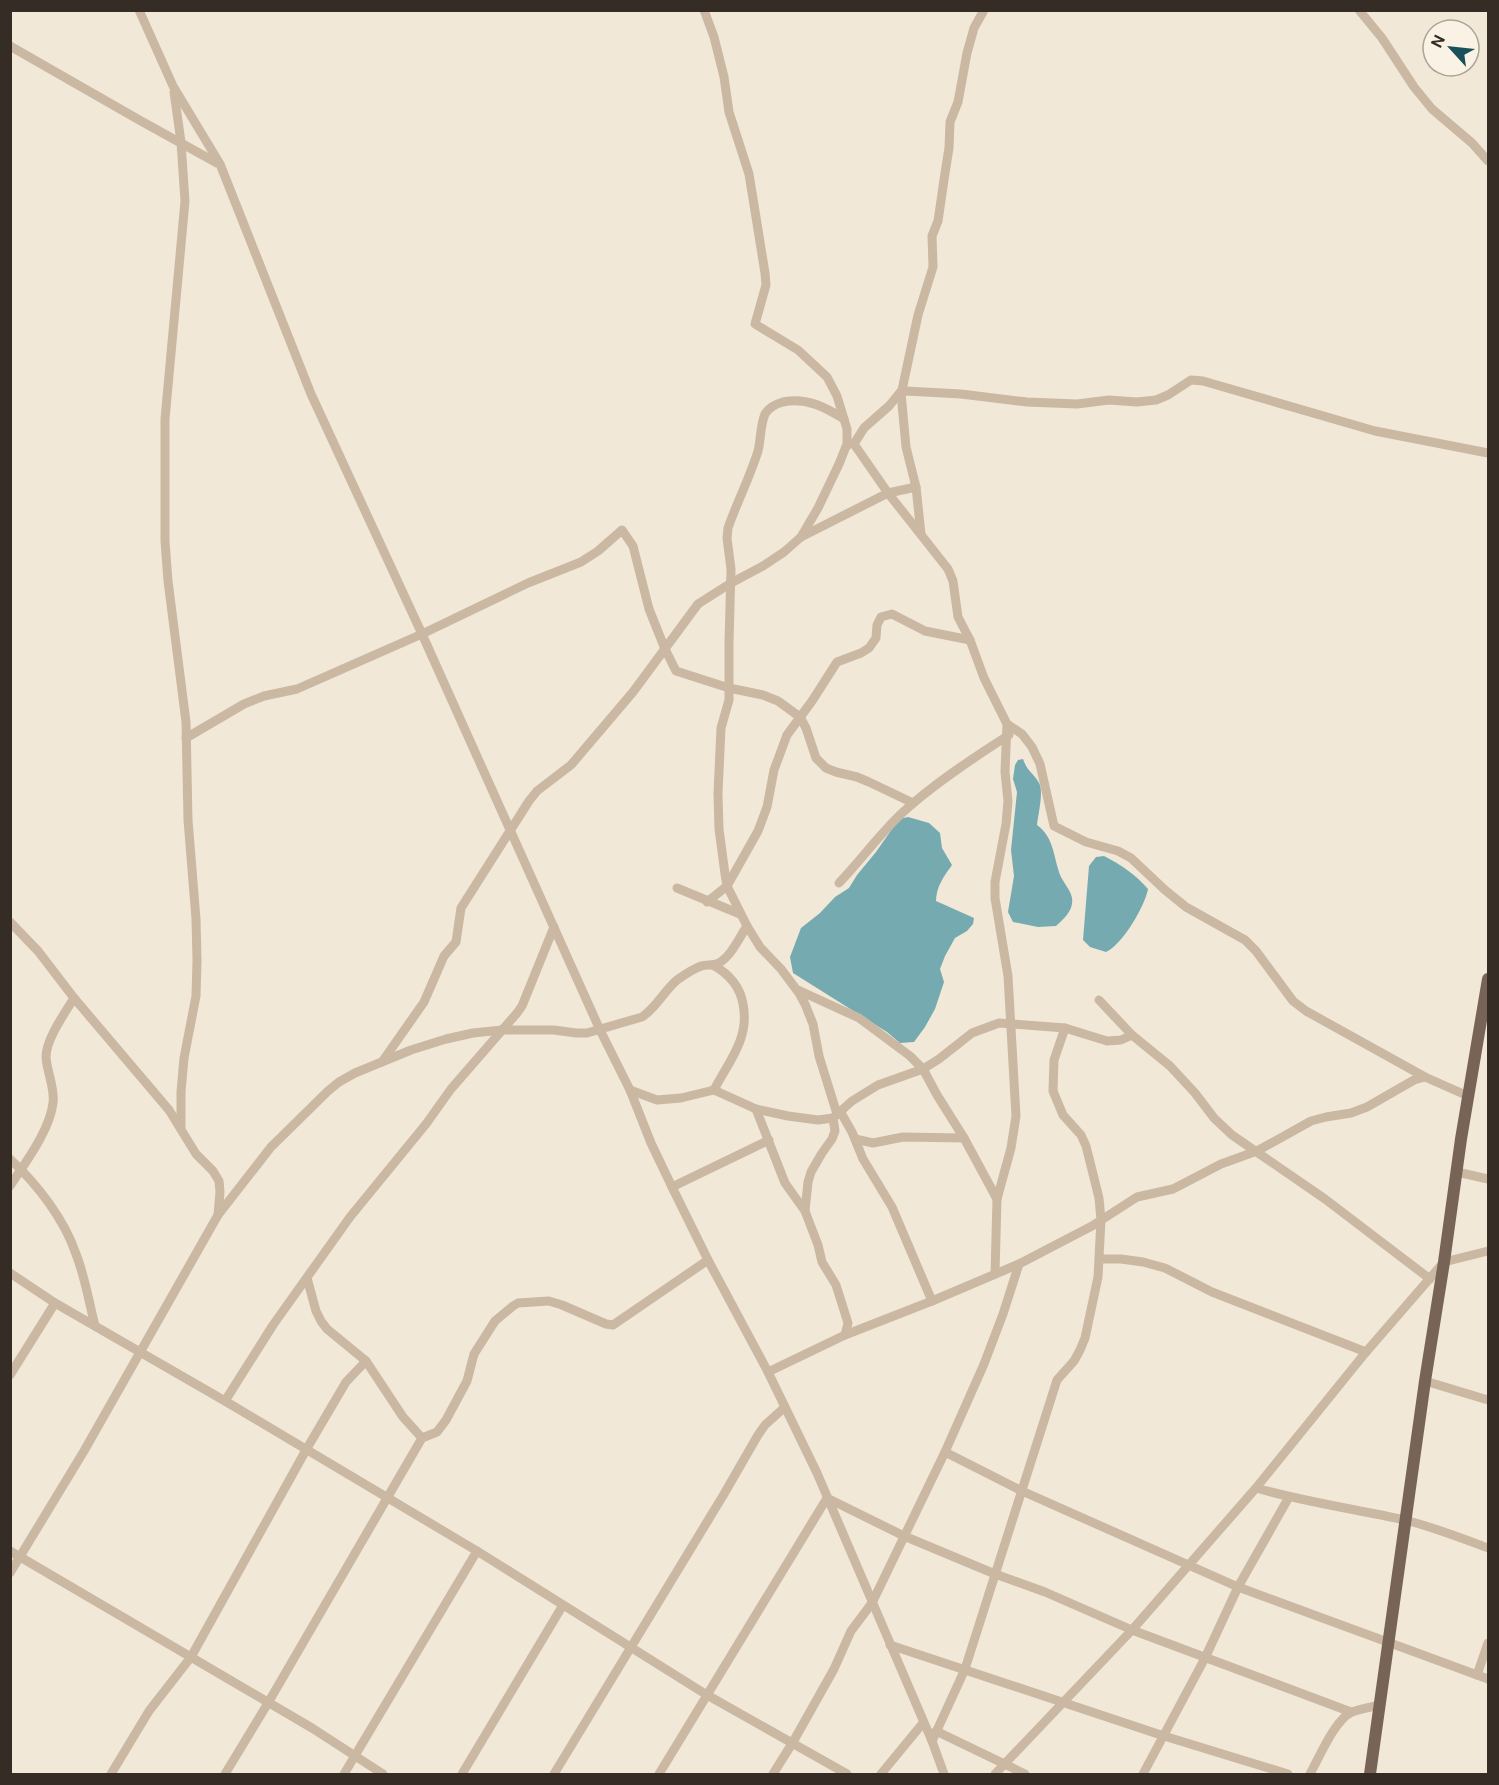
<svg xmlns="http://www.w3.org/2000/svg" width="1499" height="1785" viewBox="0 0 1499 1785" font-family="'DM Sans',sans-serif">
<rect width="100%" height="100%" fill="#f2e8d8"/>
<!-- water -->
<g fill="#75aab1">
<path d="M 1023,759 C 1028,773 1034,773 1039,783 C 1044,791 1038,815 1037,825 C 1055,838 1053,858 1061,877 C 1064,883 1071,891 1072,898 C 1074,910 1064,919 1056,926 L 1038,927 L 1013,922 L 1008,912 L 1014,876 L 1011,850 L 1017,792 L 1013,779 L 1015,765 L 1018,760 Z"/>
<path d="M 908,817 L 929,823 L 940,833 L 942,848 L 952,865 C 944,876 936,887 936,901 L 974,918 L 973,924 L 967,931 L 955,938 L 945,956 L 940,969 L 944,982 L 935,1009 L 925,1027 L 914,1042 L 900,1043 L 887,1032 L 793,973 L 790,957 L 801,928 L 820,913 L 835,897 L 849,888 L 857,875 L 876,852 L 899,819 Z"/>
<path d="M 1104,856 C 1120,864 1136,875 1148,889 C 1145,906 1122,945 1106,952 L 1090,947 L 1083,940 L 1089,866 L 1096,857 Z"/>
</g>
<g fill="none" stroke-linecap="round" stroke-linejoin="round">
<!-- minor -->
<g stroke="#cbb8a3" stroke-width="9">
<path d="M 139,10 L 173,86 L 220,164 L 311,394 L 422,634 L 600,1030 L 630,1090 L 651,1143 L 672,1187 L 708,1260 L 768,1372 L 817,1473 L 932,1741 L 944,1774"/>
<path d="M 1359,10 L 1382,38 L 1414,87 L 1432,109 L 1472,143 L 1488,161"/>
<path d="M 10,46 L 141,121 L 217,163"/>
<path d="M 174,92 L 181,142 L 185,201 L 165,419 L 165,541 L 168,581 L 186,722 L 188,820 L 196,919 L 197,961 L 196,996 L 184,1058 L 181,1092 L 181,1129"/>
<path d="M 850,444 L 854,444 L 864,428 L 889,406 L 902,390 L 918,315 L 933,267 L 932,236 L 938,221 L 945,173 L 949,148 L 950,122 L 958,102 L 967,53 L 974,28 L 984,10"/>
<path d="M 854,444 L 888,493 L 948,569 L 953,581 L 958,617 L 970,640 L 984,678 L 1007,724 L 1022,734 L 1032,747 L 1040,764 L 1054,826 L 1086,842 L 1118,851 L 1131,858 L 1165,890 L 1186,907 L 1245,940 L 1256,951 L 1293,1001 L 1306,1011 L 1425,1077 L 1468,1096"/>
<path d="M 921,534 L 916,487 L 906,447 L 901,393 L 906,391 L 961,394 L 1027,402 L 1077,404 L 1109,400 L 1137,402 L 1156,400 L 1168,395 L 1191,380 L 1203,381 L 1375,431 L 1488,453"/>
<path d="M 801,537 L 888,493 L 916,487"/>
<path d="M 186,738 L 244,704 L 264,696 L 297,689 L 422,634 L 528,583 L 581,562 L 598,551 L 622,530 L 633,546 L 649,609 L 665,649 L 676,671 L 729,688 L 763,695 L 778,701 L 800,717 L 806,728 L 816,758 L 826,768 L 836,772 L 857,777 L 869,782 L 913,803"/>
<path d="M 839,883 C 860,861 879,835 901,814 C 932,785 973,758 1009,735"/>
<path d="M 677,888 L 740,914"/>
<path d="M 707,902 L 727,886 L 758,831 L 767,807 L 774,770 L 787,735 L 812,701 L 837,662 L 861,653 L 869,648 L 876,638 L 877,625 L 881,617 L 892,614 L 925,631 L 970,640"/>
<path d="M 10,922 L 38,951 L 74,998 L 169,1110 L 196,1154 L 213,1171 L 219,1181 L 220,1192 L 218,1215"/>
<path d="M 713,965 C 729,974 740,986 743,1004 C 750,1038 729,1061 714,1090"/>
<path d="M 798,990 L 859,1018 L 910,1056 L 923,1069 L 937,1095 L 964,1138 L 997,1199"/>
<path d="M 1099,1000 L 1132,1035 L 1170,1066 L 1195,1093 L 1214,1118 L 1232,1135 L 1325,1199 L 1430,1279"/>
<path d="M 382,1062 L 424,1002 L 444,956 L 456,942 L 461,908 L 529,801 L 537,791 L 571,765 L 633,692 L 698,604 L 731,583 L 763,566 L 784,552 L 801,537 L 818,508 L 839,464 L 847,444 L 847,429 L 837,396 L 827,377 L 798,350 L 755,324 L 766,285 L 765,273 L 749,174 L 729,112 L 724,77 L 714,37 L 704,10"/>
<path d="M 630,1090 L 657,1100 L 681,1098 L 714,1090 L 756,1109 L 788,1116 L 818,1120 L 833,1118 L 852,1101 L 878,1085 L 923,1069 L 939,1059 L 972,1033 L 999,1023 L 1065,1028 L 1107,1041 L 1121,1040 L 1132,1035"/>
<path d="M 756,1109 L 785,1183 L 805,1211 L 818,1245 L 822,1262 L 836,1285 L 848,1323 L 845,1335"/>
<path d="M 840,1111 L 852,1132 L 863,1159 L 892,1207 L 932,1301"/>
<path d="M 837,1114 L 819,1056 L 813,1024 L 805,1004 L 799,993 L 781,969 L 760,947 L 747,926 L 727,886 L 725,874 L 719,829 L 718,793 L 721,728 L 729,700 L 729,642 L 731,569 L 727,538 L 728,528 C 737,502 750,477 758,451 C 761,439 760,426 765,414 C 769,407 776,404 783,402 C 806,397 825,407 844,419"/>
<path d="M 855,1139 L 873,1143 L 903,1137 L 964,1138"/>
<path d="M 10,1159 C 38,1185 64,1219 76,1254 C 85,1277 89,1302 95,1326"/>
<path d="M 1457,1172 L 1488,1179"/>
<path d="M 10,1186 C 25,1163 50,1130 53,1103 C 55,1087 47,1073 46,1057 C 46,1039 65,1013 74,998"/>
<path d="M 672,1187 L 769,1140"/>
<path d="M 805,1211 L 808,1182 L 811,1172 L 822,1153 L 832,1139 L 835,1131 L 833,1118"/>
<path d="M 1100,1259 L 1121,1259 L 1143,1262 L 1165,1268 L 1212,1292 L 1366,1352"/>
<path d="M 10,1273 L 55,1303 L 225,1401 L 477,1551 L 707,1695 L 847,1774"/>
<path d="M 995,1274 L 997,1199 L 1011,1148 L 1016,1116 L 1008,976 L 995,898 L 995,882 L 1006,824 L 1008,801 L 1005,772 L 1007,724"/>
<path d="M 307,1278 L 316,1311 L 321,1321 L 327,1329 L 366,1361 L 403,1417 L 422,1438"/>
<path d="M 768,1372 L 845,1335 L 932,1301 L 1019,1264 L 1092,1226 L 1137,1197 L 1173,1189 L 1221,1164 L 1257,1151 L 1311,1121 L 1326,1117 L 1351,1113 L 1367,1107 L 1414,1080 L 1425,1077"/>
<path d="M 10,1375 L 55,1303"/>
<path d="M 1425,1381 L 1488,1400"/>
<path d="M 225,1401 L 273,1325 L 350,1217 L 426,1124 L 451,1089 L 517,1013 L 522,1006 L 554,927"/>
<path d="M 945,1452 L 1022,1491 L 1238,1587 L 1488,1679"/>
<path d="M 1256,1488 C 1305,1502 1355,1509 1405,1520 C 1433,1527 1461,1538 1488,1548"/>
<path d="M 10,1551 L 312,1728 L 383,1774"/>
<path d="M 10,1573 L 84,1451 L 218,1215 L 271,1147 L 328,1091 L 339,1082 L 355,1073 L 411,1050 L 446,1039 L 473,1033 L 502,1030 L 554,1030 L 576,1033 L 587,1033 L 642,1017 C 656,1008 664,991 677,980 C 684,975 693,969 701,966 C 707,964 713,966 719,963 C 732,955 739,938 747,926"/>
<path d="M 890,1645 L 1164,1736 L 1288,1774"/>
<path d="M 1477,1675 L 1488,1643"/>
<path d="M 936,1731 L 1025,1774"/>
<path d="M 932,1741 L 965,1669 L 1057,1380 L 1074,1361 L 1080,1350 L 1085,1338 L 1098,1277 L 1101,1220 L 1099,1198 L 1086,1146 L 1081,1135 L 1063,1115 L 1053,1091 L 1054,1060 L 1065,1028"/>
<path d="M 111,1774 L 149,1711 L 191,1657 L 306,1450 L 346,1382 L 366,1361"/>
<path d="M 225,1774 L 268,1703 L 422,1438 L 437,1432 L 446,1420 L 467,1381 L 474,1354 L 495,1321 L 513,1306 L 518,1303 L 549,1301 L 562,1305 L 606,1324 L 613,1325 L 708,1260"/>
<path d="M 344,1774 L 477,1551"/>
<path d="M 462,1774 L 563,1605"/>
<path d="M 554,1774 L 724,1494 L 758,1435 L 765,1425 L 785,1407"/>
<path d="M 659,1774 L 827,1498 L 904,1536 L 995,1574 L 1045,1592 L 1132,1630 L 1351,1712"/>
<path d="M 773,1774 L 793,1742 L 834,1669 L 851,1631 L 872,1603 L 945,1452 L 984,1364 L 1003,1314 L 1019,1264"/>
<path d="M 881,1774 L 923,1723"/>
<path d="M 995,1774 L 1132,1630 L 1256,1488 L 1366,1352 L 1444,1262 L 1488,1251"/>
<path d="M 1143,1774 L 1205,1658 L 1238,1587 L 1289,1497"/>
<path d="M 1310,1774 C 1319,1758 1335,1719 1352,1712 C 1360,1709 1371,1707 1380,1705"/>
</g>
<!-- major -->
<path stroke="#786456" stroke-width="12" d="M 1370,1774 L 1425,1381 L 1444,1262 L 1461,1139 L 1488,979"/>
</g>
<!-- border -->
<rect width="1499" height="1785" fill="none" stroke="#362c26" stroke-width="24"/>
<!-- north arrow -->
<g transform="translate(1451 48) rotate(297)"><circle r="28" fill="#faf2e4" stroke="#aca398" stroke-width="1.5"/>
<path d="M0-4.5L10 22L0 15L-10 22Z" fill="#195059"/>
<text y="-9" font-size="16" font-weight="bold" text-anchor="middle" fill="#362c26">N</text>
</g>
</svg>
